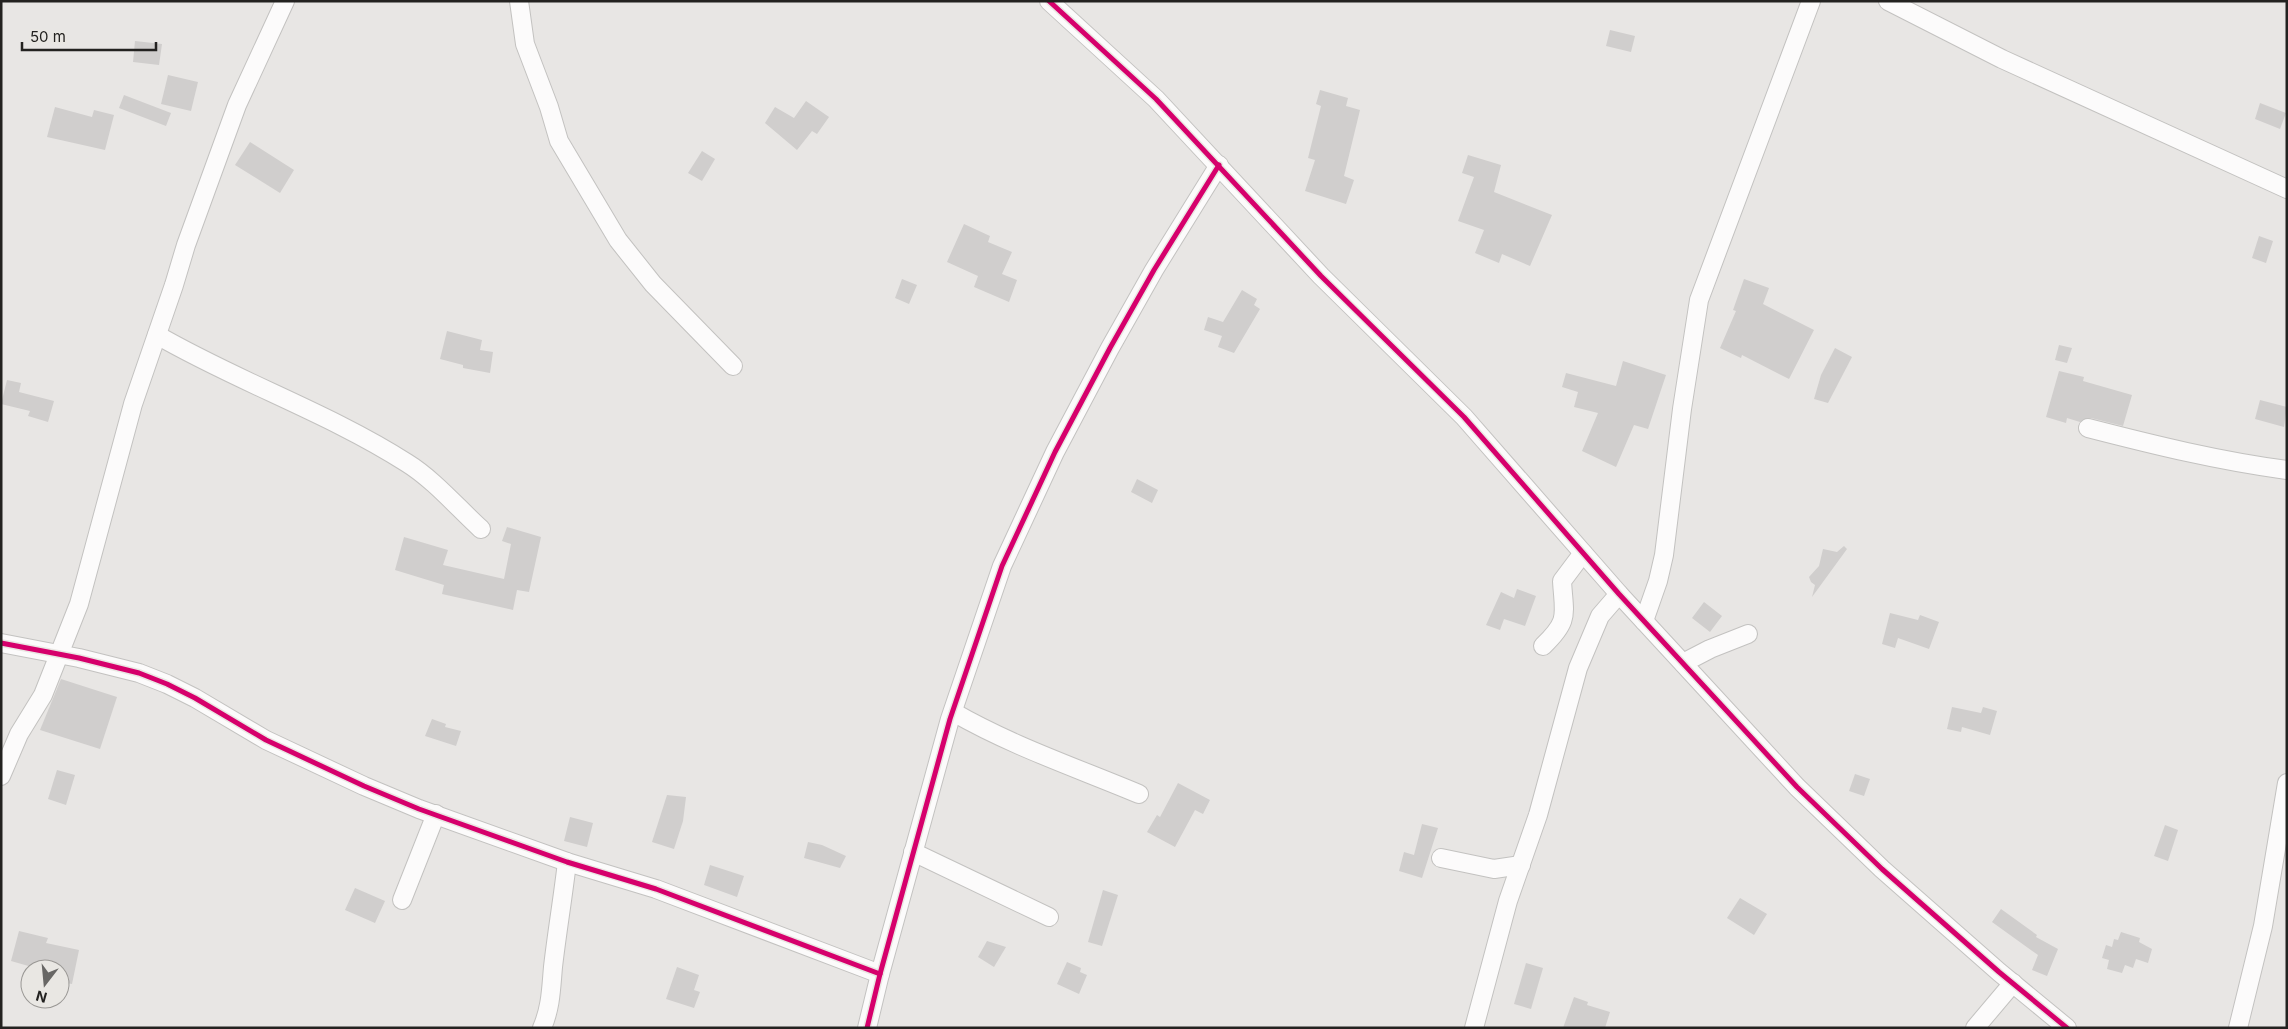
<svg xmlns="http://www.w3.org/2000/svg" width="2288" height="1029" viewBox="0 0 2288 1029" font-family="Inter,sans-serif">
<rect width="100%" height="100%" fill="#e8e6e4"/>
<!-- building -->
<g fill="#d0cecd">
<path d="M 1610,30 L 1635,36 L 1631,52 L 1606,46 Z"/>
<path d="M 135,41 L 162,44 L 159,65 L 133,62 Z"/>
<path d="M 168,75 L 198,82 L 191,111 L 161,104 Z"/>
<path d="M 1320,90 L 1348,98 L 1346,106 L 1360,110 L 1344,176 L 1354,180 L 1346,204 L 1305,191 L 1315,160 L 1308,158 L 1321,106 L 1316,104 Z"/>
<path d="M 124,95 L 171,113 L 166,126 L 119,108 Z"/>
<path d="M 806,101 L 829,117 L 817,134 L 812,131 L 797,150 L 765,123 L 775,107 L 794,118 Z"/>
<path d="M 2260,103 L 2286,113 L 2280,129 L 2255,119 Z"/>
<path d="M 55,107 L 92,117 L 94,110 L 114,115 L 105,150 L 47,137 Z"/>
<path d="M 250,142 L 294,170 L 280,193 L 235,165 Z"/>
<path d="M 702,151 L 715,159 L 702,181 L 688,173 Z"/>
<path d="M 1468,155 L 1501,165 L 1494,192 L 1552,215 L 1530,266 L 1502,254 L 1499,263 L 1475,253 L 1484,230 L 1458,221 L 1474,177 L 1462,173 Z"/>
<path d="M 964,224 L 990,236 L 988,242 L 1012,252 L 1002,274 L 1017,280 L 1009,302 L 974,287 L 978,276 L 947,262 Z"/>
<path d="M 2259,236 L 2273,241 L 2266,263 L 2252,258 Z"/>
<path d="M 902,279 L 917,285 L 909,304 L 895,298 Z"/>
<path d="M 1744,279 L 1769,288 L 1763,304 L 1814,330 L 1789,379 L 1742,355 L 1741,358 L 1720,348 L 1736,311 L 1733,310 Z"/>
<path d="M 1242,290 L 1257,299 L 1254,305 L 1260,309 L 1234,353 L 1218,347 L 1222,336 L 1204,330 L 1208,317 L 1223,322 Z"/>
<path d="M 447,331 L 482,340 L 480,350 L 493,352 L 490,373 L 463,368 L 463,365 L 440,359 Z"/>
<path d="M 2059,345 L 2072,348 L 2067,363 L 2055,360 Z"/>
<path d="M 1835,348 L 1852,357 L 1828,403 L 1814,399 L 1821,375 Z"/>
<path d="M 1623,361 L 1666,375 L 1648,429 L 1634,425 L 1616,467 L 1582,451 L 1598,413 L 1574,407 L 1578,392 L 1562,387 L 1566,373 L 1616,386 Z"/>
<path d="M 2059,371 L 2084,377 L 2083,381 L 2132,395 L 2123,426 L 2091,418 L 2080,422 L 2067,418 L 2066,423 L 2046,417 Z"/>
<path d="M 7,380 L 21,383 L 19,392 L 54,401 L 48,422 L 28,416 L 30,411 L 1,404 Z"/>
<path d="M 2260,400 L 2287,407 L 2284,427 L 2255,419 Z"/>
<path d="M 1137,479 L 1158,490 L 1152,503 L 1131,492 Z"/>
<path d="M 507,527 L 541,537 L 529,592 L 517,590 L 513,610 L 442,594 L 444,585 L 395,570 L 404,537 L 448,550 L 443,565 L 504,579 L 511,544 L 502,541 Z"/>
<path d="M 1844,546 L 1847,549 L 1812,597 L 1815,585 L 1811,582 L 1809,577 L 1819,566 L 1823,549 L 1837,552 Z"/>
<path d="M 1517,589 L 1536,596 L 1525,626 L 1504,619 L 1500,630 L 1486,625 L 1501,592 L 1514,598 Z"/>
<path d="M 1704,602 L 1722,616 L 1710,632 L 1692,618 Z"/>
<path d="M 1890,613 L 1918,620 L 1920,615 L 1939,622 L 1929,649 L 1898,638 L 1895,648 L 1882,644 Z"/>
<path d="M 61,679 L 117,697 L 100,749 L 40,730 Z"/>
<path d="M 1952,707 L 1981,713 L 1983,707 L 1997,711 L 1990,735 L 1962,727 L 1961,732 L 1947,729 Z"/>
<path d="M 432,719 L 446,724 L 445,727 L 461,731 L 456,746 L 425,736 Z"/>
<path d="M 57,770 L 75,775 L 66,805 L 48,799 Z"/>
<path d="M 1855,774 L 1870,779 L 1864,796 L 1849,791 Z"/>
<path d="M 1178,783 L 1210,800 L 1203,814 L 1195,810 L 1175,847 L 1147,832 L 1157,815 L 1160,817 Z"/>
<path d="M 667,795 L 686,797 L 683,821 L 674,849 L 652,842 Z"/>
<path d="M 570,817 L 593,823 L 587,847 L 564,841 Z"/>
<path d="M 1422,824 L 1438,828 L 1422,878 L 1399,871 L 1404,852 L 1414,855 Z"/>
<path d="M 2165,825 L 2178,830 L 2168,861 L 2154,856 Z"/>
<path d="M 808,842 L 822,845 L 846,856 L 840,868 L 804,858 Z"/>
<path d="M 710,865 L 744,876 L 737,897 L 704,885 Z"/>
<path d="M 355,888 L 385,901 L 375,923 L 345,910 Z"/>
<path d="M 1103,890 L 1118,895 L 1102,946 L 1088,942 Z"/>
<path d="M 1740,898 L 1767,914 L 1754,935 L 1727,918 Z"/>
<path d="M 2001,909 L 2037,935 L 2036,937 L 2058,949 L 2047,976 L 2032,970 L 2038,955 L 1992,922 Z"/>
<path d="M 19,931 L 48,938 L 46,943 L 79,950 L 72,984 L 60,982 L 60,969 L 39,969 L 11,961 Z"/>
<path d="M 2121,932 L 2140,938 L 2139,942 L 2152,949 L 2148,963 L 2136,959 L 2133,968 L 2125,965 L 2122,973 L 2107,969 L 2109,960 L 2102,958 L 2106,945 L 2112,947 L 2114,939 L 2118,940 Z"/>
<path d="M 987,941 L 1006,947 L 994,967 L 978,957 Z"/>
<path d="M 1067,962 L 1081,968 L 1080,972 L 1087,975 L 1079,994 L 1057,984 Z"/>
<path d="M 1526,963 L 1543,968 L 1531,1009 L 1514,1004 Z"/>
<path d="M 677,967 L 699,975 L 694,990 L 700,992 L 694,1008 L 666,999 Z"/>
<path d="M 1574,997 L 1588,1002 L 1587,1005 L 1610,1012 L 1605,1028 L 1563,1028 Z"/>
</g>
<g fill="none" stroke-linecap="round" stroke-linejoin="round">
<defs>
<g id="minor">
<path d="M 519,1 L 525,44 L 549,107 L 559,141 L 618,240 L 653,284 L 733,366"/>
<path d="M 1049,1 L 1156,99 L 1321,276 L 1464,417 L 1619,594 L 1797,787 L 1882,869 L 1999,972 L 2067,1028"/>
<path d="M 1888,1 L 2002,59 L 2287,189"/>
<path d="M 157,335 C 238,382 329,413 407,463 C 433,479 458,508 481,529"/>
<path d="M 2088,428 C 2154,445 2219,461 2287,470"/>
<path d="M 1644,621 L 1658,581 L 1664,555 L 1682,409 L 1699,300 L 1811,1"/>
<path d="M 1,643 L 79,658 L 139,673 L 167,684 L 195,698 L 266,740 L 364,786 L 419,809 L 567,862 L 656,889 L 880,974"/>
<path d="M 1543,646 C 1570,620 1564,615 1562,581 L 1583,553"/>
<path d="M 1683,663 L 1710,649 L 1748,634"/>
<path d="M 953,712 C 1012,746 1077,768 1139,794"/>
<path d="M 1,776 L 19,734 L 43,695 L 79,604 L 133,404 L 174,285 L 186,245 L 237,105 L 285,1"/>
<path d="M 913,852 L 1049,917"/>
<path d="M 1441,858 L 1494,869 L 1521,865"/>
<path d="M 402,900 L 436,814"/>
<path d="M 542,1028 C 551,1007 551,989 553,967 C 557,932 563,897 567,862"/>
<path d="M 867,1028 L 880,974 L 950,719 L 1002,566 L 1055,452 L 1110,348 L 1154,270 L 1219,165"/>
<path d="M 1474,1028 L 1508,901 L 1538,815 L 1578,668 L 1600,616 L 1619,594"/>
<path d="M 1975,1028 L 2013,983"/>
<path d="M 2238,1028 L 2263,926 L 2287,783"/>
</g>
</defs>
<!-- minor casing -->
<use href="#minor" stroke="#c3c2c0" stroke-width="20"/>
<!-- minor -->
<use href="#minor" stroke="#fcfbfb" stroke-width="18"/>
<defs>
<g id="cycleway">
<path d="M 1049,1 L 1156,99 L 1321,276 L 1464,417 L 1619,594 L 1797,787 L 1882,869 L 1999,972 L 2067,1028"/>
<path d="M 1,643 L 79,658 L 139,673 L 167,684 L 195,698 L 266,740 L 364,786 L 419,809 L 567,862 L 656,889 L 880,974"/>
<path d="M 867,1028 L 880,974 L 950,719 L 1002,566 L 1055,452 L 1110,348 L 1154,270 L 1219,165"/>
</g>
</defs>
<!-- cycleway casing -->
<use href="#cycleway" stroke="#e9e7e3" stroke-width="8"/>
<!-- cycleway -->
<use href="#cycleway" stroke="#d6006c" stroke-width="5"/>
</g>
<!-- border -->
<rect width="2288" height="1029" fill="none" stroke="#232220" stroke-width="5"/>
<!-- north arrow -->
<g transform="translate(45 984) rotate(196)"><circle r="24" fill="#e9e7e3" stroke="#9a9895"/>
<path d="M0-4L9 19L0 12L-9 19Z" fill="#686765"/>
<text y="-8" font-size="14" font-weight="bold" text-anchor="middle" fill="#232220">N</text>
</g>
<!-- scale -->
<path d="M22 42v8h134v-8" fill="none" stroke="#232220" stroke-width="2.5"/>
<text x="30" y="42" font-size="15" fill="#232220" stroke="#e9e7e3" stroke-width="4" paint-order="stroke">50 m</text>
</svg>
